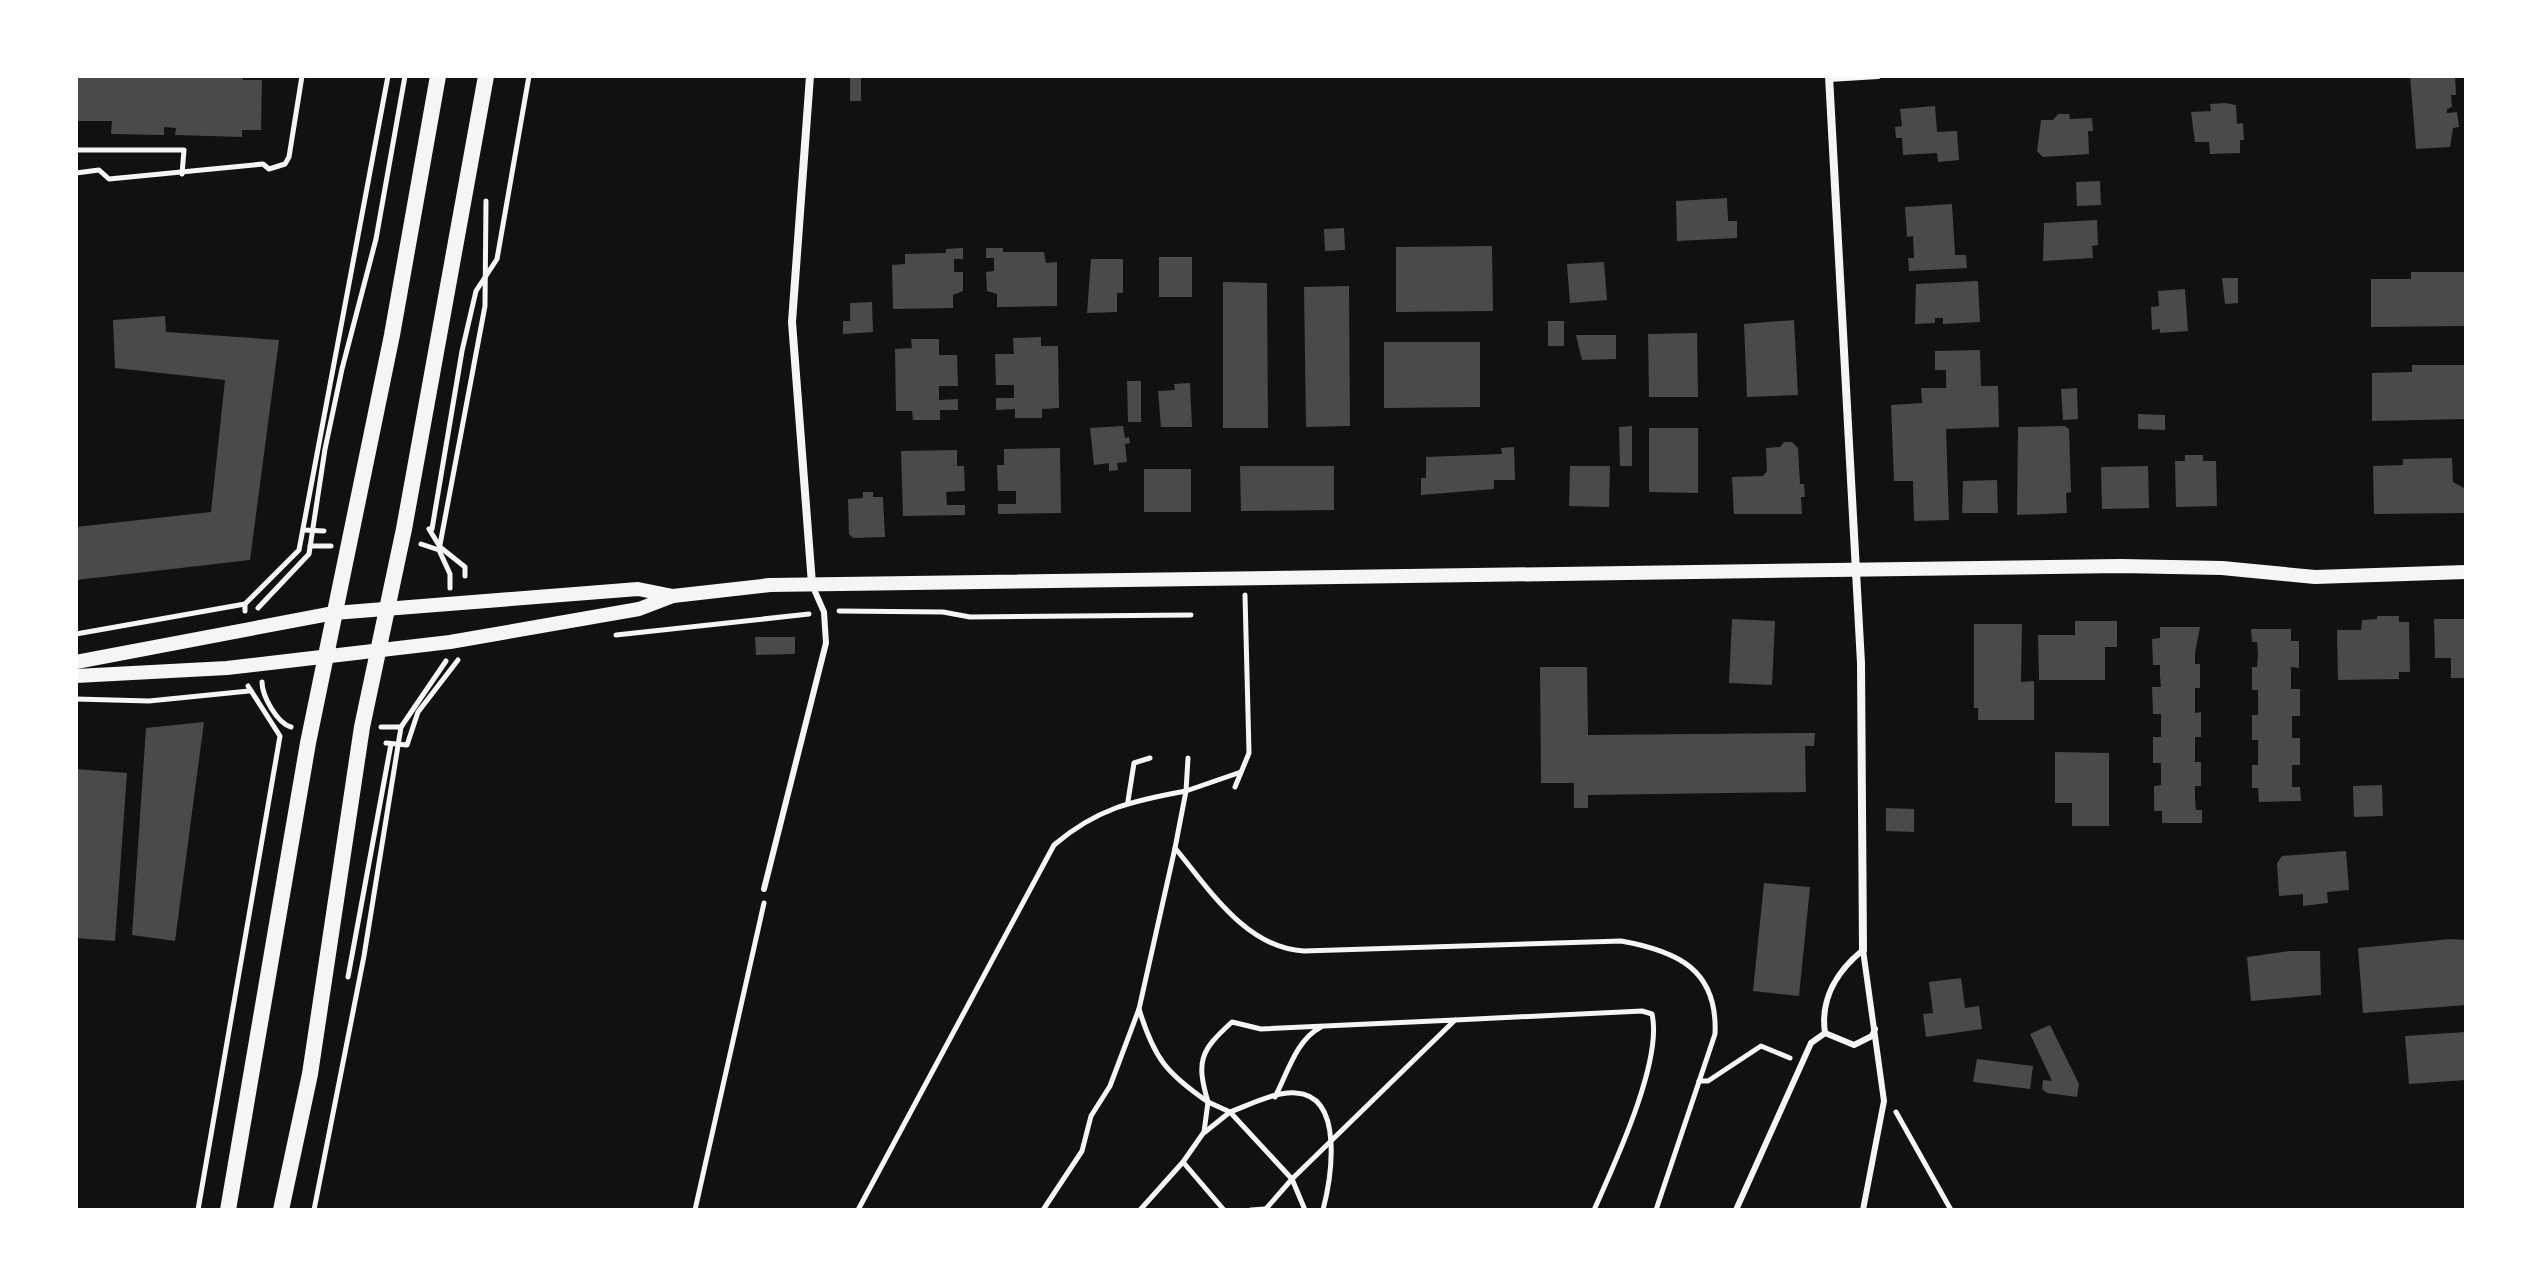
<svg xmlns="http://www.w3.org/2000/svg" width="2542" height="1286" viewBox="0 0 2542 1286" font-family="Mulish,sans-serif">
<rect width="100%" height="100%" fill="#111"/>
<!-- building -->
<g fill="#4a4a4a">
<path d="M 76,76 L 243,76 L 243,80 L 262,80 L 261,130 L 242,130 L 242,137 L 175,135 L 176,128 L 164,127 L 164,135 L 111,134 L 112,121 L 76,121 Z"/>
<path d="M 2410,76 L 2455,76 L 2456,95 L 2451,95 L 2452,107 L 2447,109 L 2447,113 L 2457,112 L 2459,127 L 2453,128 L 2450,147 L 2416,149 Z"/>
<rect x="850" y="78" width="11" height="23"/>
<path d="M 2225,103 L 2236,105 L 2237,124 L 2243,123 L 2244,140 L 2240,140 L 2240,153 L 2210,154 L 2209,142 L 2195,142 L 2191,112 L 2211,111 L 2210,104 Z"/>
<path d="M 1935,106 L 1937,132 L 1957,131 L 1959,160 L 1938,162 L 1937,153 L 1903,155 L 1902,138 L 1896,138 L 1895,127 L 1902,126 L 1900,109 Z"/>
<path d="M 2058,114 L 2069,114 L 2070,119 L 2092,118 L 2093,131 L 2088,131 L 2089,154 L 2043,157 L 2037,151 L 2041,120 L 2053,120 Z"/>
<path d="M 2100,181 L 2101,205 L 2077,206 L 2076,182 Z"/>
<path d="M 1727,198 L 1728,221 L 1737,221 L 1737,238 L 1677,241 L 1676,201 Z"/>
<path d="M 1952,204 L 1955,255 L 1966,255 L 1967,268 L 1909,271 L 1908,258 L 1914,258 L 1913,236 L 1907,237 L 1905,207 Z"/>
<path d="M 2097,220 L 2098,245 L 2092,246 L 2093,258 L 2043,261 L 2044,223 Z"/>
<path d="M 1344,228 L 1345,250 L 1325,251 L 1324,229 Z"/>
<path d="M 1492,246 L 1493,311 L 1396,312 L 1396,247 Z"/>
<path d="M 963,248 L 963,259 L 954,259 L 954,272 L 963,272 L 963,291 L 953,295 L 953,308 L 893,309 L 892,265 L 905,264 L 905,254 L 946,253 L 946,249 Z"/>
<path d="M 986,248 L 1003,248 L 1003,252 L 1044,252 L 1046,263 L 1057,262 L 1057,306 L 997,307 L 997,294 L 987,291 L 986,272 L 994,271 L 994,258 L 986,258 Z"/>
<rect x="1159" y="257" width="33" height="40"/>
<path d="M 1091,259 L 1123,259 L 1123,293 L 1117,293 L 1117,312 L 1087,313 Z"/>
<path d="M 1604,262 L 1607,300 L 1570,303 L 1567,264 Z"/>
<path d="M 2411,272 L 2466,272 L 2466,326 L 2371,327 L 2371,279 L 2411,279 Z"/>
<path d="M 2222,278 L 2238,278 L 2238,303 L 2225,304 Z"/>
<path d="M 1978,281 L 1980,322 L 1943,324 L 1943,318 L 1935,318 L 1935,323 L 1915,324 L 1916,284 Z"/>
<path d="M 1223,282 L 1267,283 L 1268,428 L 1223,428 Z"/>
<path d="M 1349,286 L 1350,426 L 1306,427 L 1304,287 Z"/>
<path d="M 2185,289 L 2188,331 L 2160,333 L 2160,329 L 2152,330 L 2151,307 L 2159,306 L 2158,291 Z"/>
<path d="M 872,302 L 873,332 L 843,334 L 843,321 L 850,321 L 850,303 Z"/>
<path d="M 165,316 L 166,332 L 279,340 L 250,560 L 76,580 L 76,527 L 211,512 L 225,380 L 115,368 L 113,320 Z"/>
<path d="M 1794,320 L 1798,395 L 1747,397 L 1744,324 Z"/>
<rect x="1548" y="321" width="16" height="25"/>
<path d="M 1697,333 L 1698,397 L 1649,397 L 1648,334 Z"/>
<path d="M 1576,335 L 1616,335 L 1616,359 L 1582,360 Z"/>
<path d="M 1041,337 L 1041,346 L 1058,346 L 1059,408 L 1042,409 L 1042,418 L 1015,418 L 1015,409 L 996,410 L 996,398 L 1014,398 L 1014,385 L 996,385 L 995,354 L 1014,354 L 1013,338 Z"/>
<path d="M 911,339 L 939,339 L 939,355 L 957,355 L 958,386 L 939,386 L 939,400 L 958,399 L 958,410 L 940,410 L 940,420 L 913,420 L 912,411 L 896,411 L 895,349 L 912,348 Z"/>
<path d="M 1384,342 L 1480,342 L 1480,407 L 1384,408 Z"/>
<path d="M 1980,350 L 1981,386 L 1998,386 L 1999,427 L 1946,429 L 1949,520 L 1914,521 L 1913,481 L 1894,481 L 1891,405 L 1922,403 L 1921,388 L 1946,388 L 1946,370 L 1935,370 L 1935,351 Z"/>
<path d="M 2412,365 L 2466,365 L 2466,419 L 2372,421 L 2372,373 L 2412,372 Z"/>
<path d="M 1127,381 L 1141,381 L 1141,422 L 1128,422 Z"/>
<path d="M 1190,383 L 1192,427 L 1161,427 L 1158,391 L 1175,390 L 1174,384 Z"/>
<path d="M 2077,388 L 2078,419 L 2063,420 L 2061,389 Z"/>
<path d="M 2138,414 L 2165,415 L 2165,430 L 2138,429 Z"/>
<path d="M 1123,426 L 1125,438 L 1129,437 L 1130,443 L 1125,444 L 1127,462 L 1117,463 L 1118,470 L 1109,471 L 1109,463 L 1094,465 L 1090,428 Z"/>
<path d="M 1632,426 L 1632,466 L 1620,466 L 1619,427 Z"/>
<path d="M 2065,426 L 2069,429 L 2071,492 L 2066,493 L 2067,513 L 2017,515 L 2018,427 Z"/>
<path d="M 1649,428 L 1698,428 L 1698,493 L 1649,492 Z"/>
<path d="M 1784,442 L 1792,442 L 1798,448 L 1800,484 L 1804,484 L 1805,497 L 1801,497 L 1802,514 L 1734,514 L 1732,477 L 1763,476 L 1767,471 L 1766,448 L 1780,447 Z"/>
<path d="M 1514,447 L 1515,480 L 1494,480 L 1494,489 L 1421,495 L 1421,478 L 1426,478 L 1426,457 L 1502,454 L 1501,448 Z"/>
<path d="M 1060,448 L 1061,513 L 998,514 L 998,504 L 1016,504 L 1016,491 L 998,491 L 997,465 L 1004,465 L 1004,449 Z"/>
<path d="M 957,450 L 957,466 L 964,466 L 965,491 L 946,492 L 947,505 L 965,505 L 965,515 L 903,516 L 901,451 Z"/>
<path d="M 2185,455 L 2203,455 L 2203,461 L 2216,461 L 2217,506 L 2176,507 L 2175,461 L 2185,461 Z"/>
<path d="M 2452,458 L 2453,482 L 2466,489 L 2466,513 L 2374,514 L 2373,466 L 2403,465 L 2403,459 Z"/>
<path d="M 1240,466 L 1334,466 L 1334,510 L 1241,511 Z"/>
<path d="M 1570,466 L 1610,466 L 1609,507 L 1569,506 Z"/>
<path d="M 2148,466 L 2149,508 L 2102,509 L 2101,467 Z"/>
<rect x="1144" y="469" width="47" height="43"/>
<path d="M 1997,480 L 1998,513 L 1962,513 L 1963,481 Z"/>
<path d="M 863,492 L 873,492 L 873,497 L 883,497 L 885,537 L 853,538 L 849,534 L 848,499 L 863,498 Z"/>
<path d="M 2377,616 L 2399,616 L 2399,622 L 2409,622 L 2410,672 L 2399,672 L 2399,679 L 2338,680 L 2337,630 L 2361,630 L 2362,620 L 2377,619 Z"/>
<path d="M 1732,619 L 1775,621 L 1772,685 L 1729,683 Z"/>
<path d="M 2434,619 L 2466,619 L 2466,678 L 2451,678 L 2451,658 L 2435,658 Z"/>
<path d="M 2075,621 L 2117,621 L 2117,647 L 2105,647 L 2105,680 L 2039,680 L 2038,635 L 2075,635 Z"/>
<path d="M 1974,624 L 2022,624 L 2021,682 L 2034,681 L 2034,720 L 1978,720 L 1978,708 L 1974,708 Z"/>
<path d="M 2160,627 L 2200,627 L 2195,653 L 2195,664 L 2200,664 L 2200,688 L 2195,688 L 2195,713 L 2201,712 L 2201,737 L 2195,737 L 2195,762 L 2201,762 L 2201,786 L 2195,786 L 2195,799 L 2196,810 L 2202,810 L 2202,823 L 2162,823 L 2162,811 L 2154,811 L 2154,786 L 2161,785 L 2161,763 L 2153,763 L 2153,737 L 2161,737 L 2161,714 L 2153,714 L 2152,687 L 2161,687 L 2160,676 L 2160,665 L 2153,665 L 2152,639 L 2160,638 Z"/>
<path d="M 2251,629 L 2291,629 L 2291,641 L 2299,641 L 2299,668 L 2291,667 L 2291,689 L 2300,689 L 2300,716 L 2292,716 L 2292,738 L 2300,738 L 2300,765 L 2292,765 L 2292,787 L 2300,787 L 2301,801 L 2259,802 L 2258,788 L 2252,788 L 2252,765 L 2258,765 L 2258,740 L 2252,740 L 2252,715 L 2258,715 L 2258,690 L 2252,690 L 2252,667 L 2257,667 L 2258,653 L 2257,642 L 2252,642 Z"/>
<path d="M 755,637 L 795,637 L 795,654 L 756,655 Z"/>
<path d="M 1540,667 L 1587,667 L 1588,735 L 1815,733 L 1814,746 L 1805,746 L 1806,792 L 1588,795 L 1588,808 L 1574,808 L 1574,783 L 1541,783 Z"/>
<path d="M 204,722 L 175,941 L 132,935 L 146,728 Z"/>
<path d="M 2055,752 L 2109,753 L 2109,826 L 2072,826 L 2072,803 L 2055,803 Z"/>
<path d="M 76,769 L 127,773 L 115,941 L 76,938 Z"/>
<path d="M 2382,785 L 2383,816 L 2354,817 L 2353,786 Z"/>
<path d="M 1886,808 L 1914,809 L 1914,832 L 1886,831 Z"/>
<path d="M 2346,851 L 2349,890 L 2327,892 L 2328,903 L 2303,906 L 2303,894 L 2279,896 L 2277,863 L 2282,856 Z"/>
<path d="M 1764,883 L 1810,887 L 1799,996 L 1753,991 Z"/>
<path d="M 2451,939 L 2466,940 L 2466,1005 L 2363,1013 L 2358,948 Z"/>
<path d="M 2290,951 L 2320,951 L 2321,995 L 2251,1001 L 2247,957 Z"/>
<path d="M 1961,978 L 1965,1008 L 1979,1006 L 1982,1029 L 1926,1037 L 1923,1014 L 1933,1013 L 1929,982 Z"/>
<path d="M 2050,1025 L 2079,1084 L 2077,1097 L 2047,1093 L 2042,1089 L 2043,1080 L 2052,1081 L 2030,1034 Z"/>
<path d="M 2466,1032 L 2466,1080 L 2409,1084 L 2405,1036 Z"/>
<path d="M 1977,1059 L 2033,1066 L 2030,1089 L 1973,1082 Z"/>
</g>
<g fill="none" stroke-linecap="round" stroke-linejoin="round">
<!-- path -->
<g stroke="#f5f5f5" stroke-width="5">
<path d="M 76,150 L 184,150 L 182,174"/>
<path d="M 76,173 L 99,170 L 109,179 L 263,164 L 269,169 L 285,164 L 289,157 L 302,76"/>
<path d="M 429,529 L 440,547 L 465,567 L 465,576"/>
<path d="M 432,529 L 462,351 L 476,291 L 497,259 L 529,76"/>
<path d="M 304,530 L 324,531"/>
<path d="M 421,544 L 439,550"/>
<path d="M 310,546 L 331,546"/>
<path d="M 450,588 L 450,574 L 439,550 L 485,306 L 486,201"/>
<path d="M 258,608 L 309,554 L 325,449 L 342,369 L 376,239 L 405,76"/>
<path d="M 245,611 L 245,604 L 299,550 L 388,76"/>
<path d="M 839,611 L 943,612 L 970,617 L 1191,615"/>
<path d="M 76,634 L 245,604"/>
<path d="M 616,635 L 809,614"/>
<path d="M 262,682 C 262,696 277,723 291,727"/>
<path d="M 76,699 L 149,701 L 249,691"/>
<path d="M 381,727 L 401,727"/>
<path d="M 386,743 L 407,745 L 418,712 L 458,660"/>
<path d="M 1241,772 L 1186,791 L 1175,848 C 1209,889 1246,948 1304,951 L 1621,941 C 1678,951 1718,970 1715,1034 L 1656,1210"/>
<path d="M 1235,787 L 1249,753 L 1245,595"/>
<path d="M 1128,801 L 1134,763 L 1150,758"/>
<path d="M 348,977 L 391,744"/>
<path d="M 1139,1009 C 1154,1058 1166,1073 1208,1102 C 1196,1061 1200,1051 1232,1022 L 1261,1029 L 1455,1020 L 1292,1179 L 1265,1210"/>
<path d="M 1455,1020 L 1642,1011 L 1652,1014 C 1663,1061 1614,1165 1594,1210"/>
<path d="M 1699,1081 L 1708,1081 L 1761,1046 L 1790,1058"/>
<path d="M 1275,1097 C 1288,1072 1296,1040 1321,1027"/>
<path d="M 1896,1112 L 1951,1210"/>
<path d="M 1205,1132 L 1230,1112 L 1292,1179 L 1305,1210"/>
<path d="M 1183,1162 L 1224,1210"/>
<path d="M 198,1210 L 279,742 L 280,736 L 248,686"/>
<path d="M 314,1210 L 364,956 L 401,727 L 446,661"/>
<path d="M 695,1210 L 764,903"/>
<path d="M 858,1210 L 1054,845 C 1096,809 1131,801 1186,791 L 1188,758"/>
<path d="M 1043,1210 L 1082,1151 L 1091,1116 L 1110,1086 L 1139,1009 L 1175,848"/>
<path d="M 1140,1210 L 1183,1162 L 1204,1132 L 1208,1102 L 1230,1112 C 1249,1105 1276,1091 1296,1093 C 1345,1096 1331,1179 1323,1210"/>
<path d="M 1251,1210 L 1265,1209"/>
</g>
<!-- service -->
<g stroke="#f5f5f5" stroke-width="6">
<path d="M 1829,79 L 1878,76"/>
<path d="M 764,889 L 826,643 L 824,612 L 813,587"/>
<path d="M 1825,1033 C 1820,999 1837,971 1863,950 L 1884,1101 L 1863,1210"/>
<path d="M 1825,1033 L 1854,1045 L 1872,1036 L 1875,1029"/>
<path d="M 1736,1210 L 1811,1043 L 1825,1033"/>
</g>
<!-- minor -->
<g stroke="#f5f5f5" stroke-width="8">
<path d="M 810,76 L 792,322 L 812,584"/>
<path d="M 1829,76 L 1861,663 L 1863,950"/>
</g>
<!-- tertiary -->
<g stroke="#f5f5f5" stroke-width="14">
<path d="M 76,662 L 334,613 L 638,589 L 673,596"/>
<path d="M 76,676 L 227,668 L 450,642 L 639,609 L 673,596 L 770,585 L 2121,566 L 2222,568 L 2315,577 L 2466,572"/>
</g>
<!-- secondary -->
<g stroke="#f5f5f5" stroke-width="16">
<path d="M 228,1210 L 308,743 L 392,335 L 438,76"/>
<path d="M 281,1210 L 310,1074 L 362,727 L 404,529 L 486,76"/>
</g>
</g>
<!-- border -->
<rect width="2542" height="1286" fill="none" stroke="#ffffff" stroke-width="156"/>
</svg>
